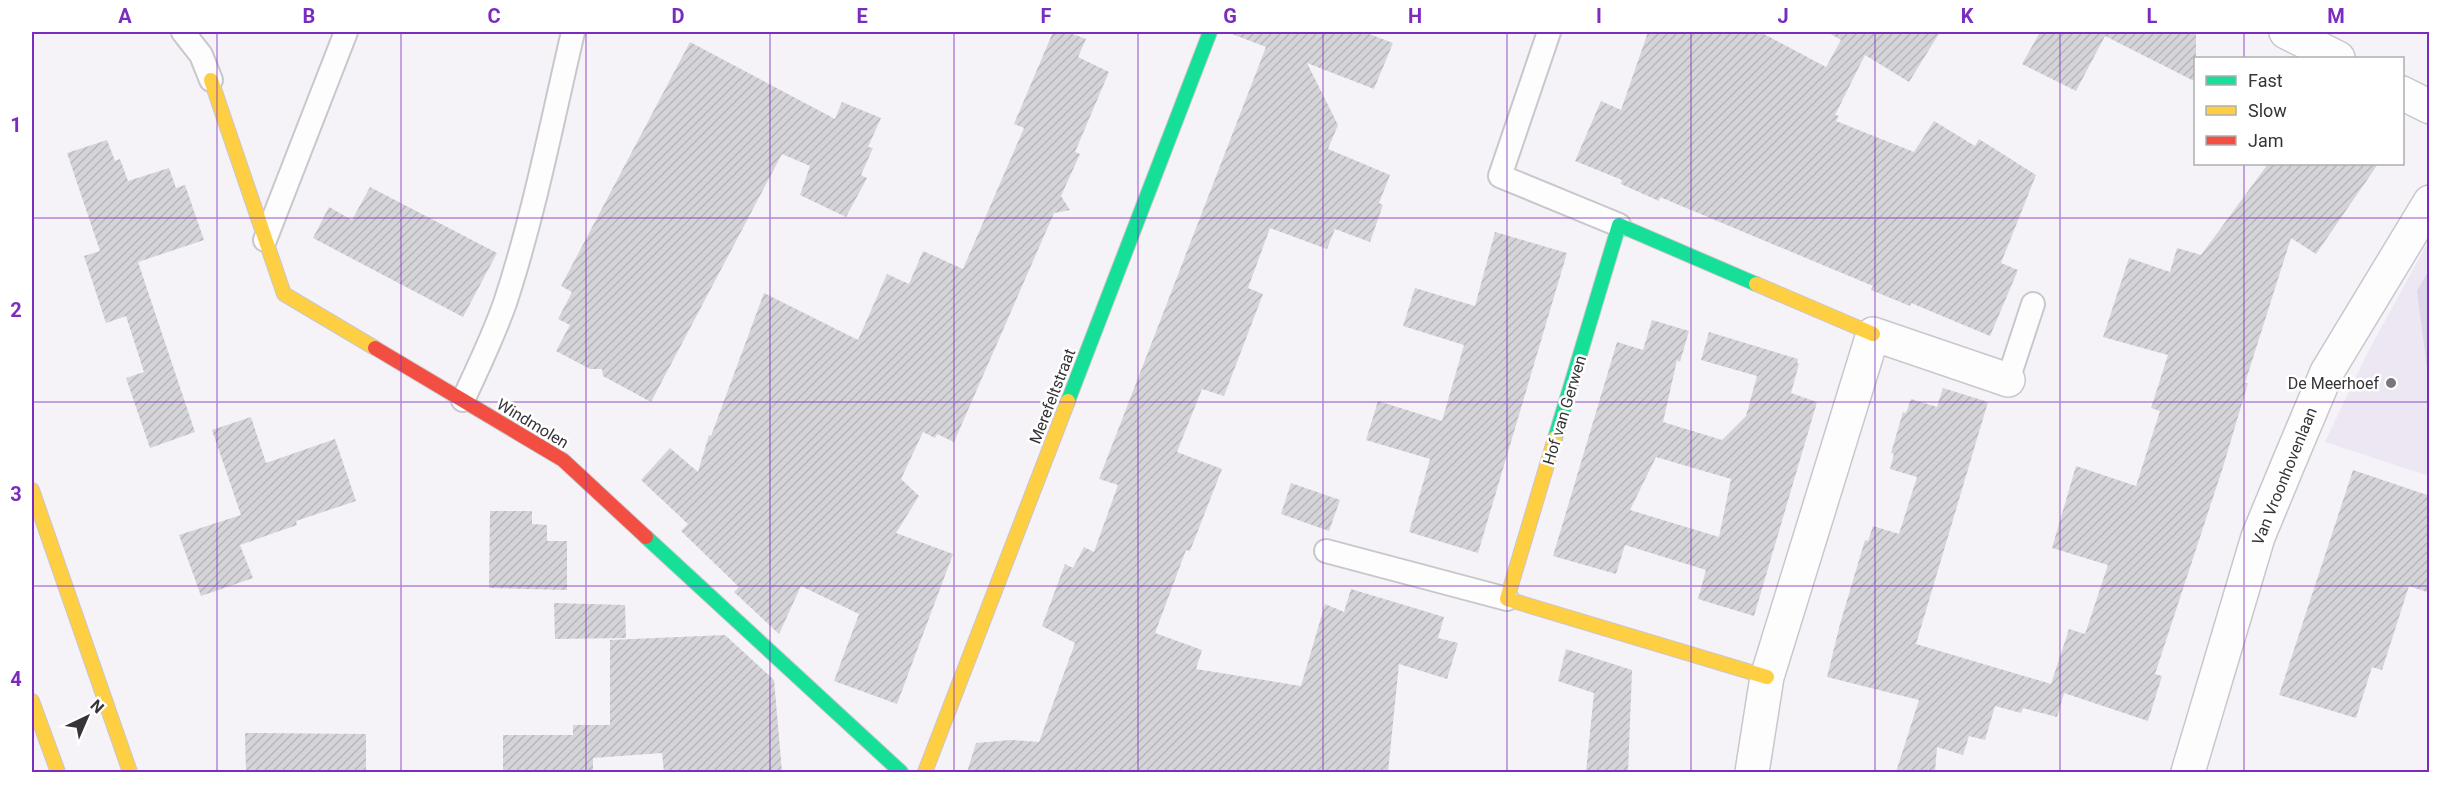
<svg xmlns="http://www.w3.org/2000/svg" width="2461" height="804" viewBox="0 0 2461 804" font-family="Roboto,sans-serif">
<defs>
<pattern id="building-hatch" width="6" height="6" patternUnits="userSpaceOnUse" patternTransform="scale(1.5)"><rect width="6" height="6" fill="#d5d4d8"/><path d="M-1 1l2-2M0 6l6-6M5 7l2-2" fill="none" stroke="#b7b7ba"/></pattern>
</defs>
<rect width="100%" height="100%" fill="#f5f3f8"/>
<!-- built -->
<path fill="#ece7f2" d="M 2429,240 L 2429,476 L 2325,442 L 2367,354 Z"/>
<!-- park -->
<path fill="#ded6e9" d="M 2429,270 L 2430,383 L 2429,383 L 2417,291 Z"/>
<!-- building -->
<g fill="url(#building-hatch)" fill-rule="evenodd">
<path d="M 1053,32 L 1067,32 L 1086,39 L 1078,57 L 1109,72 L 1075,152 L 1080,154 L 1061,196 L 1070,210 L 1054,213 L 954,442 L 937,434 L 935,438 L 923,432 L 901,479 L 919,496 L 896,533 L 953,554 L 897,704 L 834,681 L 859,614 L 801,586 L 779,634 L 734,592 L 739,587 L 681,531 L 688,524 L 641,480 L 670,448 L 698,472 L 709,435 L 711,436 L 764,293 L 858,340 L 887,274 L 909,284 L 923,251 L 963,269 L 1024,128 L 1014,124 Z"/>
<path d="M 1232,32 L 1364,32 L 1393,43 L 1374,89 L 1307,63 L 1338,125 L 1328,149 L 1390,175 L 1379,203 L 1383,205 L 1370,242 L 1335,229 L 1327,249 L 1270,228 L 1248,288 L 1263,294 L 1224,396 L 1202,389 L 1177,452 L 1222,469 L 1190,551 L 1186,550 L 1155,633 L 1202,650 L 1196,669 L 1301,686 L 1325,604 L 1344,612 L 1351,589 L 1444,617 L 1438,638 L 1458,643 L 1447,679 L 1399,664 L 1388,772 L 967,772 L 976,743 L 1011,740 L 1039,742 L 1075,643 L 1042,626 L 1065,564 L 1073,568 L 1084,547 L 1094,552 L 1118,485 L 1099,479 L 1266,47 L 1232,34 Z"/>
<path d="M 1648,32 L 1760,32 L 1826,67 L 1841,40 L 1827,32 L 1940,32 L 1909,82 L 1865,55 L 1835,115 L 1839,116 L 1836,121 L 1914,152 L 1934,121 L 1975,146 L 1979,139 L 2036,175 L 2001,263 L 2018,270 L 1990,336 L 1911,303 L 1910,306 L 1871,290 L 1873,286 L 1660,197 L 1659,201 L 1621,184 L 1622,180 L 1575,161 L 1601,101 L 1621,110 Z"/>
<path d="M 2040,32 L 2196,32 L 2196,82 L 2105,36 L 2076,91 L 2022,64 Z"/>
<path d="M 690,42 L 835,119 L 842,102 L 881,118 L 868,147 L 873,148 L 861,175 L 867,178 L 846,217 L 800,195 L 810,166 L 782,154 L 651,402 L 603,376 L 602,369 L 590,369 L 556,351 L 570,325 L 558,319 L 572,292 L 561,286 Z"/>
<path d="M 107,140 L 115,161 L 120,159 L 128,181 L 169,168 L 176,188 L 185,185 L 204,240 L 138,262 L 195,432 L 150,448 L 126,378 L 144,372 L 126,316 L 106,323 L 84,256 L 100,251 L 67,153 Z"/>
<path d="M 2268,164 L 2378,164 L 2316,254 L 2291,238 L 2245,383 L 2248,383 L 2223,467 L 2155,674 L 2162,676 L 2148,721 L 2064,693 L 2057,717 L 2023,708 L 2021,713 L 1995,706 L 1985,740 L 1969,736 L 1963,755 L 1937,747 L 1935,772 L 1896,772 L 1919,700 L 1827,677 L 1840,624 L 1865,540 L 1868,541 L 1873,526 L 1899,534 L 1917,477 L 1890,469 L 1894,454 L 1891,453 L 1903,412 L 1906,413 L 1911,399 L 1937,407 L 1943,388 L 1988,402 L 1916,644 L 2051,684 L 2069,629 L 2085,634 L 2108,565 L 2052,548 L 2076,466 L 2136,486 L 2160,411 L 2151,408 L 2168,355 L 2103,337 L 2129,258 L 2170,272 L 2177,248 L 2201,255 Z"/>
<path d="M 370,187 L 497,253 L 463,317 L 313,238 L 329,207 L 352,220 Z"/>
<path d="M 1495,232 L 1567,253 L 1478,553 L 1409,532 L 1430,459 L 1366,440 L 1378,401 L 1442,421 L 1464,345 L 1403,326 L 1415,288 L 1475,306 Z"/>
<path d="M 1652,320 L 1689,331 L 1680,362 L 1677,360 L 1663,422 L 1722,440 L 1746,416 L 1757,376 L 1701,360 L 1709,332 L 1798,359 L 1797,363 L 1799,364 L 1791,393 L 1817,402 L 1754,616 L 1698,599 L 1706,570 L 1625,545 L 1616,574 L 1553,556 L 1617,342 L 1643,350 ZM 1656,457 L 1731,479 L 1719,537 L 1630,510 Z"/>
<path d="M 251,417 L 266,463 L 335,439 L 356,501 L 296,521 L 297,525 L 240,545 L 253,578 L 201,596 L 179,535 L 241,515 L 212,430 Z"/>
<path d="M 2353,470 L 2430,496 L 2430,593 L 2409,586 L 2382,670 L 2372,667 L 2356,718 L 2279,695 Z"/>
<path d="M 1291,483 L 1340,500 L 1329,531 L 1281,514 Z"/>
<path d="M 490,511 L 532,511 L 532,524 L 547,525 L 547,541 L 567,541 L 567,590 L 489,588 Z"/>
<path d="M 554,603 L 625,605 L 626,638 L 555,639 Z"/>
<path d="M 725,635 L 774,680 L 782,772 L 664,772 L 662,753 L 593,758 L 593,772 L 503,772 L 503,735 L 573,735 L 573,725 L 610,725 L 610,640 Z"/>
<path d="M 1566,649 L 1632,670 L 1628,772 L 1586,772 L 1594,693 L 1558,681 Z"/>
<path d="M 245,733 L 366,734 L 366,772 L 246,772 Z"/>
</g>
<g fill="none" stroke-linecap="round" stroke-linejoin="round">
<defs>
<g id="lane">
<path d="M 183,32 L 201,55 L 211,80"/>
<path d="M 1549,32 L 1500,176 L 1619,225"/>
<path d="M 265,240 L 346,32"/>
<path d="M 2008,380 L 2033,304"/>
<path d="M 463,400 C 478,368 493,337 505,303 C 534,215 552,122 573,32"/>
<path d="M 1326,551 L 1507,599"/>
</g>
<g id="street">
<path d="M 2286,32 L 2338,58"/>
<path d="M 2402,93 L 2430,107"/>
<path d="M 1752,772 L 1767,677 L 1873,334 L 2008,380"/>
<path d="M 2188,772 L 2258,537 L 2289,462 L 2327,372 L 2430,202"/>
</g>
<g id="fast">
<path d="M 1068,401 L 1210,32"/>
<path d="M 1555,438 L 1619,225 L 1756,284"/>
<path d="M 646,537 L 901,772"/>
</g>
<g id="slow">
<path d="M 211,80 L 284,294 L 375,348"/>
<path d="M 1756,284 L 1873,334"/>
<path d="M 1555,438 L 1507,599 L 1767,677"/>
<path d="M 32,490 L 130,772"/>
<path d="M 32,701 L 58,772"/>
<path d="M 925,772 L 1068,401"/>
</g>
<path id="jam" d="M 375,348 L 563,460 L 646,537"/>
</defs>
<!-- lane casing -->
<use href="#lane" stroke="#c8c7cb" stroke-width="26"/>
<!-- street casing -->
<use href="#street" stroke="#c8c7cb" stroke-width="36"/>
<!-- fast casing -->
<use href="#fast" stroke="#c8c7cb" stroke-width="16"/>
<!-- slow casing -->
<use href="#slow" stroke="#c8c7cb" stroke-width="16"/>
<!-- jam casing -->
<use href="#jam" stroke="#c8c7cb" stroke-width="16"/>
<!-- lane -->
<use href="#lane" stroke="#fefdfe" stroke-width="22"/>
<!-- street -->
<use href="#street" stroke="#fefdfe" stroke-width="33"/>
<!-- fast -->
<use href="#fast" stroke="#16e098" stroke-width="14"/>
<!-- slow -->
<use href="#slow" stroke="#ffcf43" stroke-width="14"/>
<!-- jam -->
<use href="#jam" stroke="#f24e42" stroke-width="14"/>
</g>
<!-- grid -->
<path fill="none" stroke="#7b2cbf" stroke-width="1.5" stroke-opacity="0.55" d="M 217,32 L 217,772M 401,32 L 401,772M 586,32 L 586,772M 770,32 L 770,772M 954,32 L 954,772M 1138,32 L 1138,772M 1323,32 L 1323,772M 1507,32 L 1507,772M 1691,32 L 1691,772M 1875,32 L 1875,772M 2060,32 L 2060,772M 2244,32 L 2244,58M 2244,164 L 2244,772M 32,218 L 2430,218M 32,402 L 2430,402M 32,586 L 2430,586"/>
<!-- markers -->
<circle fill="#79777b" stroke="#fff" stroke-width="2" cx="2391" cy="383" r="6"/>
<g text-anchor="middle" stroke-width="5" stroke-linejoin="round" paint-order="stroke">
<!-- poi labels -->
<g font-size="16" fill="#363437" stroke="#fff" text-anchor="end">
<text x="2379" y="389">De Meerhoef</text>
</g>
<!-- street labels -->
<g font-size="16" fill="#363437" stroke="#fff">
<text transform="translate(1052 396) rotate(-69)" y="6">Merefeltstraat</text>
<text transform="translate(1564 410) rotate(-73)" y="6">Hof van Gerwen</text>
<text transform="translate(533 423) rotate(31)" y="6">Windmolen</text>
<text transform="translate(2284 476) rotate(-68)" y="6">Van Vroonhovenlaan</text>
</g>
</g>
<!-- border -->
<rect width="2461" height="804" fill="none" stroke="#ffffff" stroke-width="66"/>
<!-- legend -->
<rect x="2194" y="57" width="210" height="108" fill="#ffffff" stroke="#afaeaf" stroke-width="1.5"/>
<rect x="2206" y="76" width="30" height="9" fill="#16e098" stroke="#afaeaf" stroke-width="1.5"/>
<text x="2248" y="87" font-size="18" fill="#363437">Fast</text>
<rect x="2206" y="106" width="30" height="9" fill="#ffcf43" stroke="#afaeaf" stroke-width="1.5"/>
<text x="2248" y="117" font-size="18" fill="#363437">Slow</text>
<rect x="2206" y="136" width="30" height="9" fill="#f24e42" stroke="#afaeaf" stroke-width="1.5"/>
<text x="2248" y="147" font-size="18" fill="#363437">Jam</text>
<!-- north arrow -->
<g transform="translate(87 717) rotate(44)" stroke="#ffffff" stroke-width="4.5" paint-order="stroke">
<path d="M0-4.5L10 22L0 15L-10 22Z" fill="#363437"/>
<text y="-9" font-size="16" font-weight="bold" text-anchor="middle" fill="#363437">N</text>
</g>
<rect x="33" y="33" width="2395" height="738" fill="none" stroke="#7b2cbf" stroke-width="2"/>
<g font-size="20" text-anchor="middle" font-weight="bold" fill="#7b2cbf">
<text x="125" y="23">A</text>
<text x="309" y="23">B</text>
<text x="494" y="23">C</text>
<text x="678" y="23">D</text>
<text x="862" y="23">E</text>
<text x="1046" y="23">F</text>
<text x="1230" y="23">G</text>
<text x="1415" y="23">H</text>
<text x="1599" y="23">I</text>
<text x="1783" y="23">J</text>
<text x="1967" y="23">K</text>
<text x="2152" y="23">L</text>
<text x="2336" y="23">M</text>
<text x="16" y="132">1</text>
<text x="16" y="317">2</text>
<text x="16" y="501">3</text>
<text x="16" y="686">4</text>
</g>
</svg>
